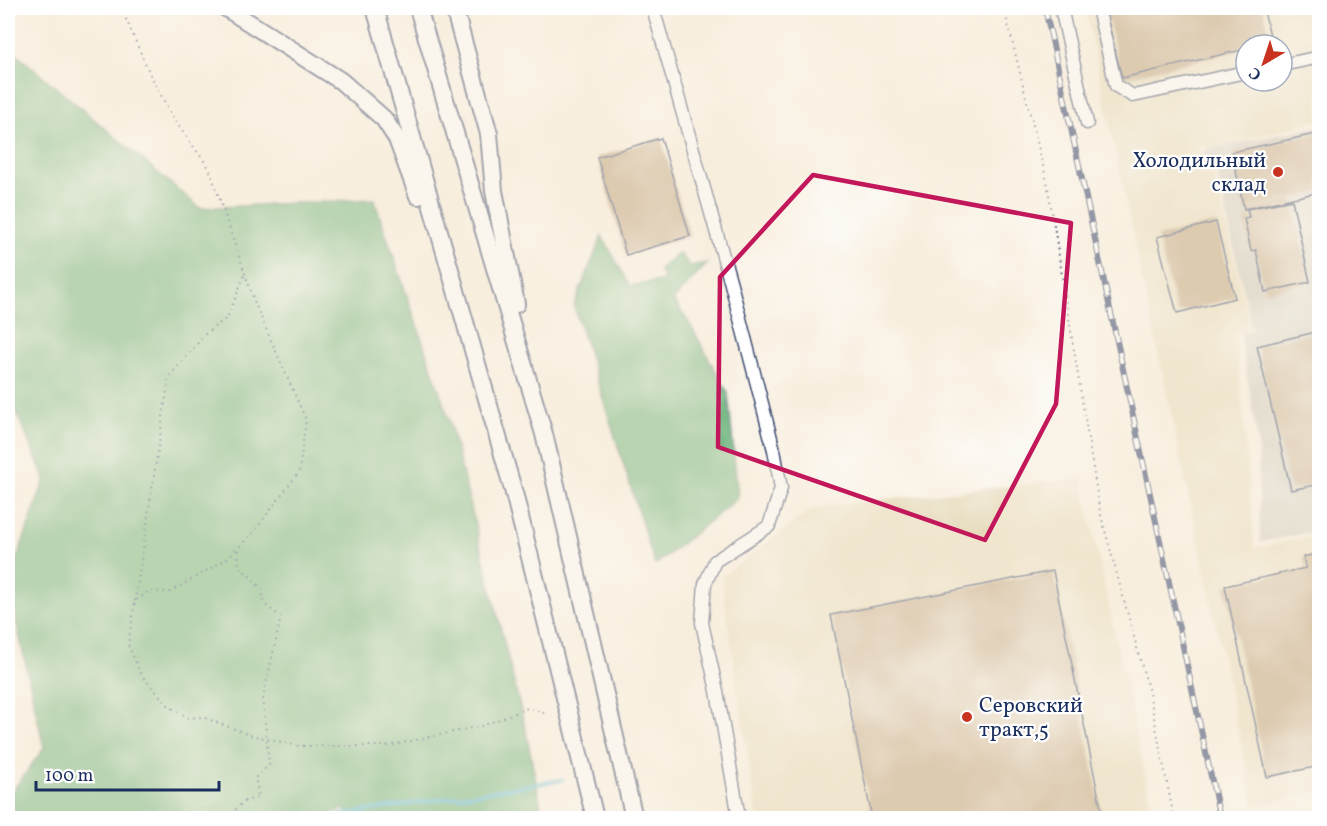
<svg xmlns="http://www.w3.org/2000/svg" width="1327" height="826" viewBox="0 0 1327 826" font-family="Vollkorn,serif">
<rect width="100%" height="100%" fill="#fff"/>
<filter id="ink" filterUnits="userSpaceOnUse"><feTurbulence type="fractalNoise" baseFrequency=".0167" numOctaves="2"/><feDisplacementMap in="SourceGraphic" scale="12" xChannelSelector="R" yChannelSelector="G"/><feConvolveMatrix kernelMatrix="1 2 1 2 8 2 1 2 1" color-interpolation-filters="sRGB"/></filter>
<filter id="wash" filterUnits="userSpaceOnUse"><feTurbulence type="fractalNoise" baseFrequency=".008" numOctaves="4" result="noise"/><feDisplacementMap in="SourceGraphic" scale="24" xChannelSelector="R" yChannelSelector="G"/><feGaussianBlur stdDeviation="1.35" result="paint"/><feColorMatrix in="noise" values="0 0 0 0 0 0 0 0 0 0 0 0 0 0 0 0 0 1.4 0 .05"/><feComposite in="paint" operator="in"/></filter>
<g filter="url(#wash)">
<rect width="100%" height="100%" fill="#f8eede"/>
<!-- built -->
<g fill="#e6daba" fill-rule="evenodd">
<path d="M 1085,8 L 1319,8 L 1319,121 L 1209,149 L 1193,145 L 1201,149 L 1207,175 L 1214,172 L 1251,331 L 1236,335 L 1255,548 L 1319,534 L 1319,791 L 1254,806 ZM 1246,45 L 1282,45 L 1282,81 L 1246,81 Z"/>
<path d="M 1082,478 L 1154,818 L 757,818 L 721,577 L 814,507 Z"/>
</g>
<!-- industrial -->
<path fill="#c8c4b8" d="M 1319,126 L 1319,531 L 1260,542 L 1258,442 L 1240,334 L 1252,330 L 1216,168 L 1208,170 L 1203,150 Z"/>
<!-- forest -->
<g fill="#6cb37a" stroke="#44716c" stroke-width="1.5">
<path d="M 8,47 L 200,208 L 374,199 L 449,419 L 526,731 L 543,818 L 356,818 L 343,809 L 315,818 L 8,818 L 8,797 L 44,748 L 8,584 L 45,479 L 8,393 Z"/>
<path d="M 602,236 L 630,286 L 665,280 L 659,270 L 679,253 L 690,266 L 708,263 L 673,300 L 688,321 L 728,393 L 738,498 L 655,565 L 574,306 Z"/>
</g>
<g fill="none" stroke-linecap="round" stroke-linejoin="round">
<!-- stream -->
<path stroke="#56bad4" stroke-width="4" d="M 322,818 L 562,780"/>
</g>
<g id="blocks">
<!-- building -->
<g fill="#bc9f79">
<path d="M 1105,8 L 1263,8 L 1272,43 L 1246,45 L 1246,49 L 1122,78 Z"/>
<path d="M 1320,133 L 1320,192 L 1244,209 L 1232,152 Z"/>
<path d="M 661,138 L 690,236 L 626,255 L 597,157 Z"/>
<path d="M 1292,200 L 1310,282 L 1265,292 L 1256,250 L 1251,251 L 1244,218 L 1249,217 L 1247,209 Z"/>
<path d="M 1216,222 L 1235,298 L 1177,313 L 1157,237 Z"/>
<path d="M 1320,331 L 1320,484 L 1291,490 L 1257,346 Z"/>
<path d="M 1320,553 L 1320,766 L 1267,777 L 1225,586 L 1306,568 L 1303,557 Z"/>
<path d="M 1053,571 L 1103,818 L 872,818 L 831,615 Z"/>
</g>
</g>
</g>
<g filter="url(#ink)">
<use href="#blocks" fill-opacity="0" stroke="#3c4c71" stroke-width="1.5"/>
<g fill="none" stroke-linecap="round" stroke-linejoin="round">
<defs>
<g id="minor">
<path d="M 653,8 L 731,284 L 774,450 L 781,488 L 769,526 L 715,561 L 705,584 L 702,623 L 717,691 L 739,818"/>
<path d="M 1061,8 L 1087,123"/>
<path d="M 1098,8 L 1116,86 L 1133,96 L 1246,72"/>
<path d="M 1282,65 L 1320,57"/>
</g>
<g id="major">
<path d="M 226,8 L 341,81 L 384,119 L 397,139 L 418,196"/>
<path d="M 375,8 L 514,493 L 595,818"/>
<path d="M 418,8 L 544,434 L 634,818"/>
<path d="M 454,8 L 489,134 L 494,191 L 516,304"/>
</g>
</defs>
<!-- minor casing -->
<use href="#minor" stroke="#3c4c71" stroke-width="15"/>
<!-- major casing -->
<use href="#major" stroke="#3c4c71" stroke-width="20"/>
<!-- path -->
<g stroke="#3c4c71" stroke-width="2" stroke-dasharray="1.5 4.5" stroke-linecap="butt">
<path d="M 121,8 L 150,74 L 173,118 L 209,168 L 256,306 L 306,420 L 299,472 L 253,533 L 225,560 L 170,592 L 149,591 L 135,601 L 128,645 L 142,676 L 169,706 L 188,718 L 202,717 L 251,735 L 299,746 L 388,746 L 485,725 L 527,708 L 548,714"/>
<path d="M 1004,8 L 1047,182 L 1100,512 L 1149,692 L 1174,818"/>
<path d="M 135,601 L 169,377 L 206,333 L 227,318 L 245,274"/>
<path d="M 213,818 L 233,812 L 243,802 L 259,797 L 255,778 L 269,765 L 263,698 L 281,617 L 264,604 L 262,589 L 239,566 L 238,550"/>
</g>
<!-- minor -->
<use href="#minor" stroke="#fff" stroke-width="12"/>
<!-- major -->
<use href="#major" stroke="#fff" stroke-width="16"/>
<defs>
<path id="rail" d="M 1045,8 L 1220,818"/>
</defs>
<!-- rail casing -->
<use href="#rail" stroke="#1b2f5e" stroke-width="6"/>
<!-- rail -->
<use href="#rail" stroke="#fff" stroke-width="4" stroke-dasharray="11" stroke-linecap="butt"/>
</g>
</g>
<!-- marked area -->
<path d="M0 0H1327V826H0ZM 813,175 L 1071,223 L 1056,404 L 985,540 L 718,447 L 720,277 Z" fill="#f8eede" fill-opacity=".55" fill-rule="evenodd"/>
<path fill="none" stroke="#c2185b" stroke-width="4.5" stroke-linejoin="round" d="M 813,175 L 1071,223 L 1056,404 L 985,540 L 718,447 L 720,277 Z"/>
<!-- markers -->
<g fill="#c8321e" stroke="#fff" stroke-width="2">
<circle cx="1278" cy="172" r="6"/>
<circle cx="967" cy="717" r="6"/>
</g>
<g text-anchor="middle" stroke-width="4.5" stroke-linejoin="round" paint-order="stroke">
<!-- poi labels -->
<g font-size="21" fill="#1b2f5e" stroke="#fff" text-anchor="end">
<text x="1266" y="167">Холодильный<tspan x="1266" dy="24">склад</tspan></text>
<text x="979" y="712" text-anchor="start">Серовский<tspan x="979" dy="24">тракт,5</tspan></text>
</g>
</g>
<!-- margin -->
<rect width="1327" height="826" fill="none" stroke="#fff" stroke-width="30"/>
<!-- north arrow -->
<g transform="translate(1264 63) rotate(219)"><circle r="28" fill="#ffffff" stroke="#a4acbf" stroke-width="1.5"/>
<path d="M0-4.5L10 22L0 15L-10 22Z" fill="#c8321e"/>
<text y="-9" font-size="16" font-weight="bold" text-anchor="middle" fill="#1b2f5e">С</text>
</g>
<!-- scale -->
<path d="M36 781v9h183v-9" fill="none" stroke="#1b2f5e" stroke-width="3"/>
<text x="45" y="781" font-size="18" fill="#1b2f5e" stroke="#ffffff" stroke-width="4.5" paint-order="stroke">100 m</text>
</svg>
